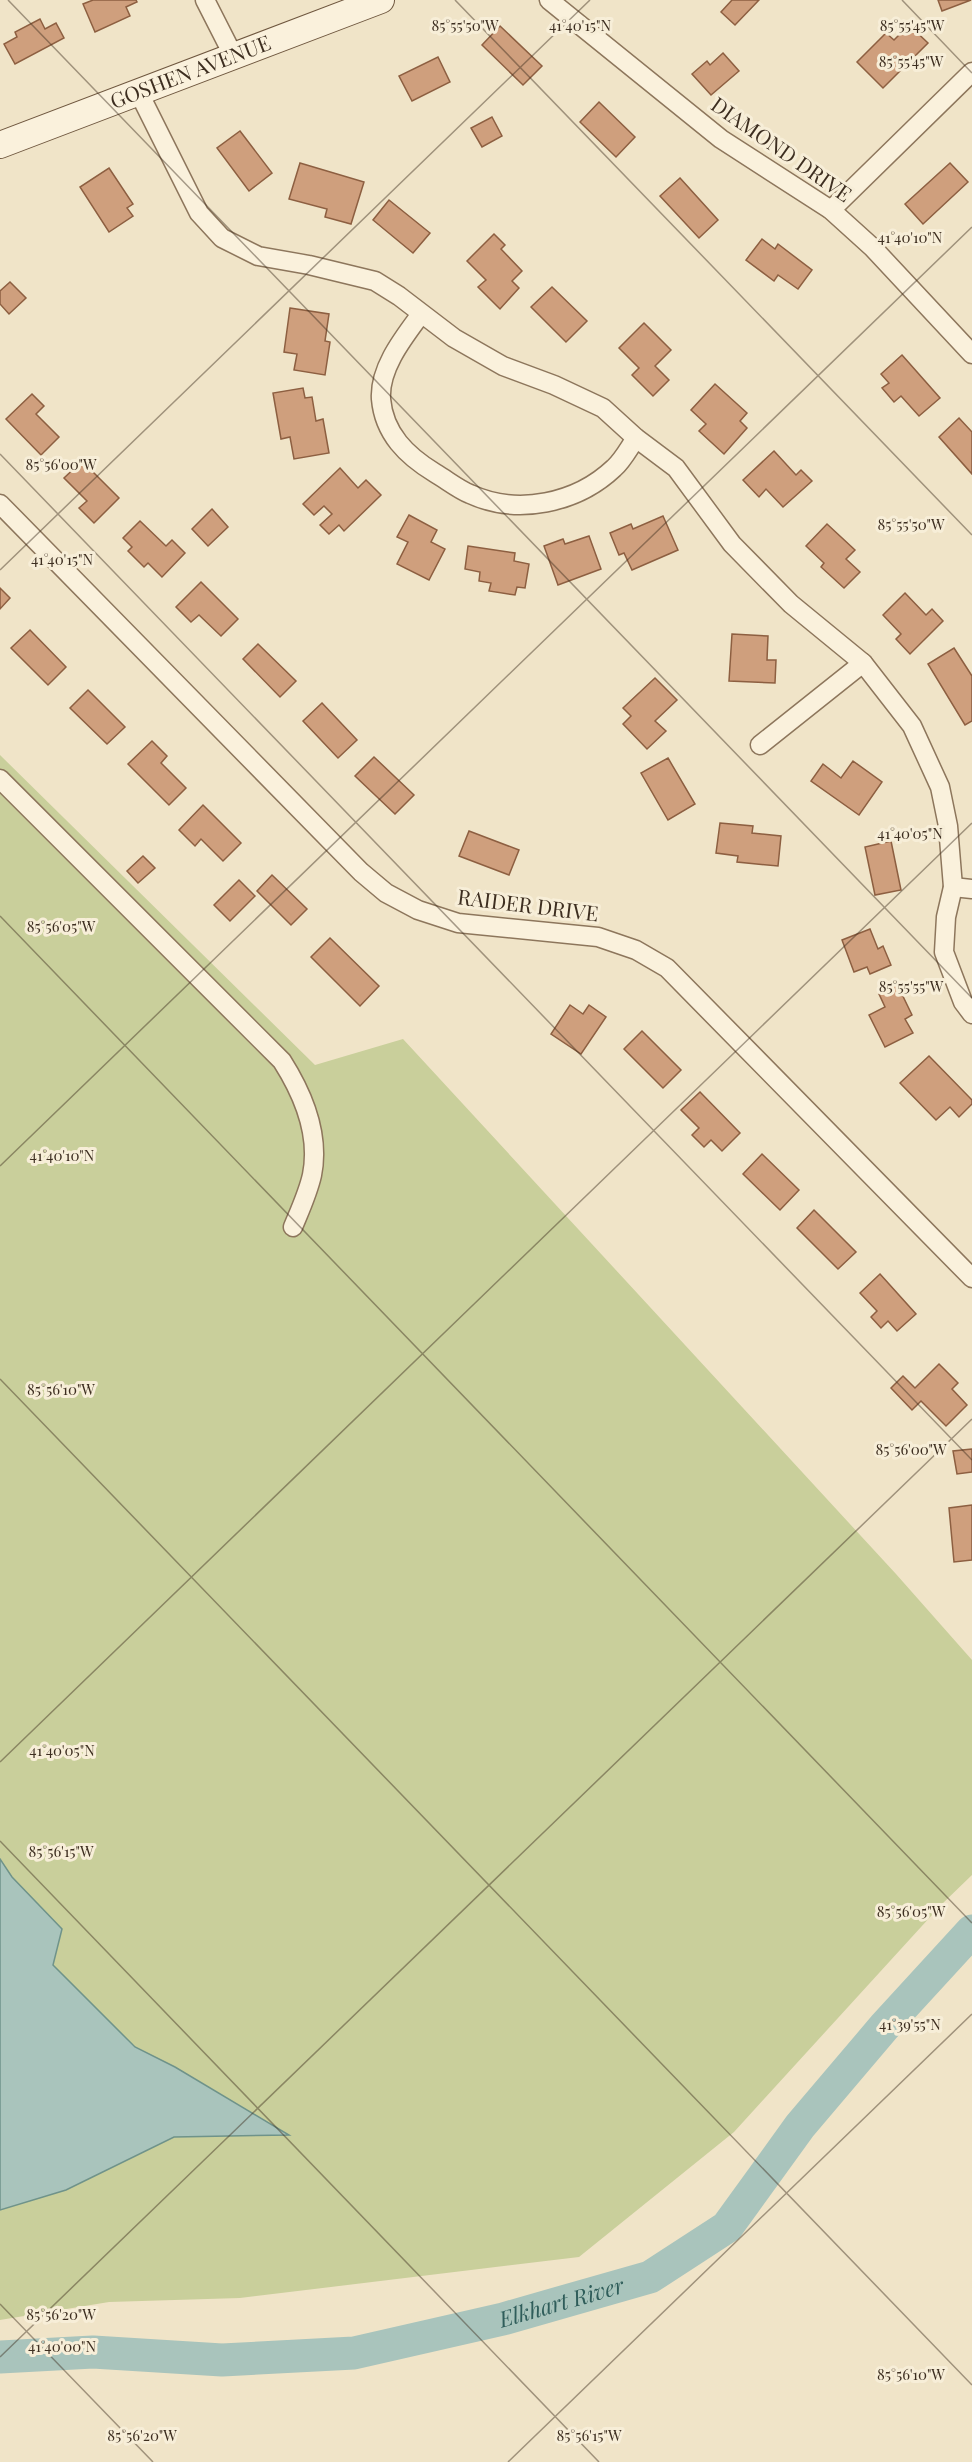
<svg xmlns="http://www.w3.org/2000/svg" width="972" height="2462" viewBox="0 0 972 2462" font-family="'Playfair Display',serif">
<rect width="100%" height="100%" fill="#f0e4c8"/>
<!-- green -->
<path fill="#c9cf9b" d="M 0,755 L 315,1065 L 403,1039 L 896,1574 L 972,1660 L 972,1875 L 942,1904 L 734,2132 L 579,2257 L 240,2298 L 109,2302 L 0,2320 Z"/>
<!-- water -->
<path fill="#a9c4bc" stroke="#6f938a" stroke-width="1.5" d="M 0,1859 L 12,1877 L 62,1929 L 53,1965 L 135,2047 L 175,2067 L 289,2135 L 174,2137 L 66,2190 L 0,2210 Z"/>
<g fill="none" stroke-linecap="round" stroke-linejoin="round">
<!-- river -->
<path stroke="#a9c4bc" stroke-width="33" id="s1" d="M 0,2357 L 93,2352 L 222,2360 L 354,2353 L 503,2319 L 650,2277 L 727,2227 L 800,2126 L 884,2027 L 972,1931"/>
</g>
<!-- building -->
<g fill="#cf9f7d" stroke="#8d5f41" stroke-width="1.5">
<path d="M 93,0 L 136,0 L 137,2 L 126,7 L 130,16 L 95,32 L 83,4 Z"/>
<path d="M 732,0 L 759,0 L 735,25 L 721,12 Z"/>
<path d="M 938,0 L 971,0 L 942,11 Z"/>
<path d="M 40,19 L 45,29 L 56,23 L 64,38 L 15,64 L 4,44 L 17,37 L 15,32 Z"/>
<path d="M 909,25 L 928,43 L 883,88 L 857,62 L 886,33 L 894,40 Z"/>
<path d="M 500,26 L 542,66 L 523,85 L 482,45 Z"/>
<path d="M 723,53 L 739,71 L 711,95 L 692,74 L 707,61 L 710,65 Z"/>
<path d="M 438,57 L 450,82 L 412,101 L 399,76 Z"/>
<path d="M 599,102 L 635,137 L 616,157 L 580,122 Z"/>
<path d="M 492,117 L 502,136 L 482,147 L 471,128 Z"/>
<path d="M 240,131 L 272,173 L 249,191 L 217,148 Z"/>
<path d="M 300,163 L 364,182 L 351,224 L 325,217 L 327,209 L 289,199 Z"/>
<path d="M 950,163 L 968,182 L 923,224 L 905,204 Z"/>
<path d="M 109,168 L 133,204 L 127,208 L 133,216 L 109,232 L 80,187 Z"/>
<path d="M 680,178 L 718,220 L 699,238 L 660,196 Z"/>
<path d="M 389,200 L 430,233 L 413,253 L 373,220 Z"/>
<path d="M 494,234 L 505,245 L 501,249 L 522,271 L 512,281 L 519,288 L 500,309 L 478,287 L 486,280 L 467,261 Z"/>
<path d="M 762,239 L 775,249 L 778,244 L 812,270 L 798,289 L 778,275 L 774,281 L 746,260 Z"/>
<path d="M 10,282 L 26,298 L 9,314 L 0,304 L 0,291 Z"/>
<path d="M 552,287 L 587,321 L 566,342 L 531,307 Z"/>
<path d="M 290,308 L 329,314 L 325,341 L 330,342 L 325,375 L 294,370 L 297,354 L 284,352 Z"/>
<path d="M 644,323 L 671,350 L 655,366 L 669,380 L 653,396 L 632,375 L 639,368 L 619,348 Z"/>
<path d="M 902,355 L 940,398 L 919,416 L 901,396 L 894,402 L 882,388 L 889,383 L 881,374 Z"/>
<path d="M 715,384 L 747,413 L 740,421 L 747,428 L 724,454 L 699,431 L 706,424 L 691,410 Z"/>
<path d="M 303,388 L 305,398 L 312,397 L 316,421 L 323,419 L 329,453 L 294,459 L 290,437 L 281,439 L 273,393 Z"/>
<path d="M 32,394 L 44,406 L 36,414 L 59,437 L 41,455 L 6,419 Z"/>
<path d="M 959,418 L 972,432 L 972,474 L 939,437 Z"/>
<path d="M 774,451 L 796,475 L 801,470 L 812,481 L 783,507 L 766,489 L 759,497 L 743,480 Z"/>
<path d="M 82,461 L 119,498 L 94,523 L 79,508 L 87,501 L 64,478 Z"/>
<path d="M 340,468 L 358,488 L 366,480 L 381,495 L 344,531 L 339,525 L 329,534 L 320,525 L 332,514 L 324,506 L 314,515 L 303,504 Z"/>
<path d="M 212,509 L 228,527 L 208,546 L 192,529 Z"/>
<path d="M 409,515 L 437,530 L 431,542 L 445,549 L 429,580 L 397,564 L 408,542 L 397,537 Z"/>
<path d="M 663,516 L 678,550 L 632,570 L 624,553 L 619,555 L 610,533 L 631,524 L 633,529 Z"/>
<path d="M 140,521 L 166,546 L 172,540 L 185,553 L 162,577 L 148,563 L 144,567 L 128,551 L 132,547 L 123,538 Z"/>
<path d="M 827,524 L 855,550 L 846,559 L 860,572 L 844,588 L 821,567 L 824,563 L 806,546 Z"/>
<path d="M 589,536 L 601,569 L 558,585 L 544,546 L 563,539 L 565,544 Z"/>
<path d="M 468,546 L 515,553 L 514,561 L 529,564 L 525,588 L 517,587 L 515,595 L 489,591 L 491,583 L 479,581 L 480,572 L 465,569 Z"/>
<path d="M 201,582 L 238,619 L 221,636 L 199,615 L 191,622 L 176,607 Z"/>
<path d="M 0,588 L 10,598 L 0,609 Z"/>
<path d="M 905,593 L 926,615 L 932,609 L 943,621 L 910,654 L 896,639 L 901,634 L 883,615 Z"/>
<path d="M 30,630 L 66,667 L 48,685 L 11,648 Z"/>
<path d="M 732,634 L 768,636 L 767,660 L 776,660 L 775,683 L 729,681 Z"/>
<path d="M 258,644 L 296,681 L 280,697 L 243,659 Z"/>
<path d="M 954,648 L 972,676 L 972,721 L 965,725 L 928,664 Z"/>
<path d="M 655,678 L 677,700 L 655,721 L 666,731 L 647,749 L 623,724 L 631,716 L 623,708 Z"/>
<path d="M 88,690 L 125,727 L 107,744 L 70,708 Z"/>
<path d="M 322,703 L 357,740 L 338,758 L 303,721 Z"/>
<path d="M 152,741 L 167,756 L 161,763 L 186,788 L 169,805 L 128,764 Z"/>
<path d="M 374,757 L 414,795 L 395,814 L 355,776 Z"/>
<path d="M 668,758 L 695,804 L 668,820 L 641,773 Z"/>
<path d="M 853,761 L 882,782 L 859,815 L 811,781 L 823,764 L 841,778 Z"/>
<path d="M 203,805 L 241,843 L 223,861 L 201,839 L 195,846 L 179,830 Z"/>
<path d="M 720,823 L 753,826 L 752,833 L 781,836 L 778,866 L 737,862 L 738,856 L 716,853 Z"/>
<path d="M 469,831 L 519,850 L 509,875 L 459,856 Z"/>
<path d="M 891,841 L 901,890 L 875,895 L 865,847 Z"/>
<path d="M 143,856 L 155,868 L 138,883 L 127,871 Z"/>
<path d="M 272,875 L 307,909 L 291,925 L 257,891 Z"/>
<path d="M 239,880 L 255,896 L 230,921 L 214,905 Z"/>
<path d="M 870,929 L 878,949 L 883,946 L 891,965 L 870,974 L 867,967 L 854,972 L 842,940 Z"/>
<path d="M 330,938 L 379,986 L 360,1006 L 311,957 Z"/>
<path d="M 897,984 L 912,1015 L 905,1019 L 913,1033 L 885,1047 L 869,1015 L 885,1007 L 879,994 Z"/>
<path d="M 570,1005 L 583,1014 L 589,1005 L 606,1017 L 581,1054 L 551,1034 Z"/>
<path d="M 642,1031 L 681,1070 L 663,1088 L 624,1049 Z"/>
<path d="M 929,1056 L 972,1100 L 972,1104 L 959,1117 L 950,1107 L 936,1120 L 900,1083 Z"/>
<path d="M 700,1092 L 740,1133 L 722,1151 L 711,1140 L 704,1147 L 692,1135 L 699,1128 L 681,1110 Z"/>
<path d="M 762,1154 L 799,1190 L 780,1210 L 743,1174 Z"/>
<path d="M 814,1210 L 856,1252 L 838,1269 L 797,1228 Z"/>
<path d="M 880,1274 L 916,1314 L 897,1331 L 888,1321 L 881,1328 L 871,1317 L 877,1311 L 860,1293 Z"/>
<path d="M 939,1364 L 958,1383 L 952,1389 L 967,1405 L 946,1426 L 921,1401 L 912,1410 L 891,1388 L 903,1376 L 915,1388 Z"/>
<path d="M 972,1449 L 972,1472 L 957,1474 L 953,1451 Z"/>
<path d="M 972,1505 L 972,1560 L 954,1562 L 949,1508 Z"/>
</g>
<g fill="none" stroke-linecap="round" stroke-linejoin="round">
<defs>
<g id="street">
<path d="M 205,0 L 233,55"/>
<path d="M 549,0 L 721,139 L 831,210 L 873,248 L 972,354"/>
<path d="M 138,91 L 199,213 L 222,238 L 258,256 L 309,265 L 375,281 L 399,296 L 454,338 L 503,366 L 554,385 L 603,408 L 636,438 L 676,468 L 732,544 L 791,604 L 863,663 L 912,726 L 940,787 L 948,826 L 953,887 L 946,917 L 944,952 L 963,1002 L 972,1014"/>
<path d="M 831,210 L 972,72"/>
<path d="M 421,314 C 404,337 379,368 381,399 C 384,434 407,456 435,473 C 447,480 458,489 470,494 C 518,516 577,503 614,468 C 623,460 629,448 636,438"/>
<path d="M 0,504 L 361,872 L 386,893 L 418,910 L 458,923 L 598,937 L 636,950 L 667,968 L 972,1278"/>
<path d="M 760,745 L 863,663"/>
<path d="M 0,779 L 282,1061 C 303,1094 320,1135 312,1175 C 308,1193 300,1210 293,1227"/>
<path d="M 953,887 L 972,889"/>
</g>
<g id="secondary">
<path id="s2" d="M 0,145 L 381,0"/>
</g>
</defs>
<!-- street casing -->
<use href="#street" stroke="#8d765c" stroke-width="21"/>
<!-- secondary casing -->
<use href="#secondary" stroke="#6f573f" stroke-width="28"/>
<!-- street -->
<use href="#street" stroke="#faf1dc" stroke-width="18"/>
<!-- secondary -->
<use href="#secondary" stroke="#faf1dc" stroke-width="26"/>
</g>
<!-- ticks -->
<path fill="none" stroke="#3d2e20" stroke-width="1.5" stroke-opacity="0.45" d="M 8,0 L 972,998M 455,0 L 972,535M 902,0 L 972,73M 0,454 L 972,1460M 0,570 L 590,0M 0,916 L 972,1923M 0,1166 L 972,227M 0,1379 L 972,2385M 0,1762 L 972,823M 0,1841 L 599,2462M 0,2304 L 153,2462M 0,2357 L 972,1419M 508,2462 L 972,2014"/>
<g text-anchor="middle" stroke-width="6" stroke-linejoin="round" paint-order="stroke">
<!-- street labels -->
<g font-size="21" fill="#3d2e20" stroke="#f7eed8">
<text dy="7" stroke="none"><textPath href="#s2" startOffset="204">GOSHEN AVENUE</textPath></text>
<text transform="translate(781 150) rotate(35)" y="7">DIAMOND DRIVE</text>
<text transform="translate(528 906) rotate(7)" y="7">RAIDER DRIVE</text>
</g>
<!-- water labels -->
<g font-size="22" font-style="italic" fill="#2f5d5a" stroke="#f7eed8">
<text dy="8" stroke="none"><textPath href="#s1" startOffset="568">Elkhart River</textPath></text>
</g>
</g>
<g font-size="15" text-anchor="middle" fill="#3d2e20" stroke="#f7eed8" stroke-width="6" stroke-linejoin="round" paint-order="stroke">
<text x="580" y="31">41°40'15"N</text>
<text x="912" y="31">85°55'45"W</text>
<text x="465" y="31">85°55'50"W</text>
<text x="911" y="67">85°55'45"W</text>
<text x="910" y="243">41°40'10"N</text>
<text x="61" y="470">85°56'00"W</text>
<text x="911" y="530">85°55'50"W</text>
<text x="62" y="565">41°40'15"N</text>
<text x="910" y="839">41°40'05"N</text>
<text x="61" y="932">85°56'05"W</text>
<text x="911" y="992">85°55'55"W</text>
<text x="62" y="1161">41°40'10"N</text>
<text x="61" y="1395">85°56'10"W</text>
<text x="911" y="1455">85°56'00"W</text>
<text x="62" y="1756">41°40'05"N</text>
<text x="61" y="1857">85°56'15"W</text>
<text x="911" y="1917">85°56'05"W</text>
<text x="910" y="2030">41°39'55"N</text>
<text x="61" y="2320">85°56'20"W</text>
<text x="62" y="2352">41°40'00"N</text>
<text x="911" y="2380">85°56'10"W</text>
<text x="142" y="2441">85°56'20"W</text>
<text x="589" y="2441">85°56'15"W</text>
</g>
</svg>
